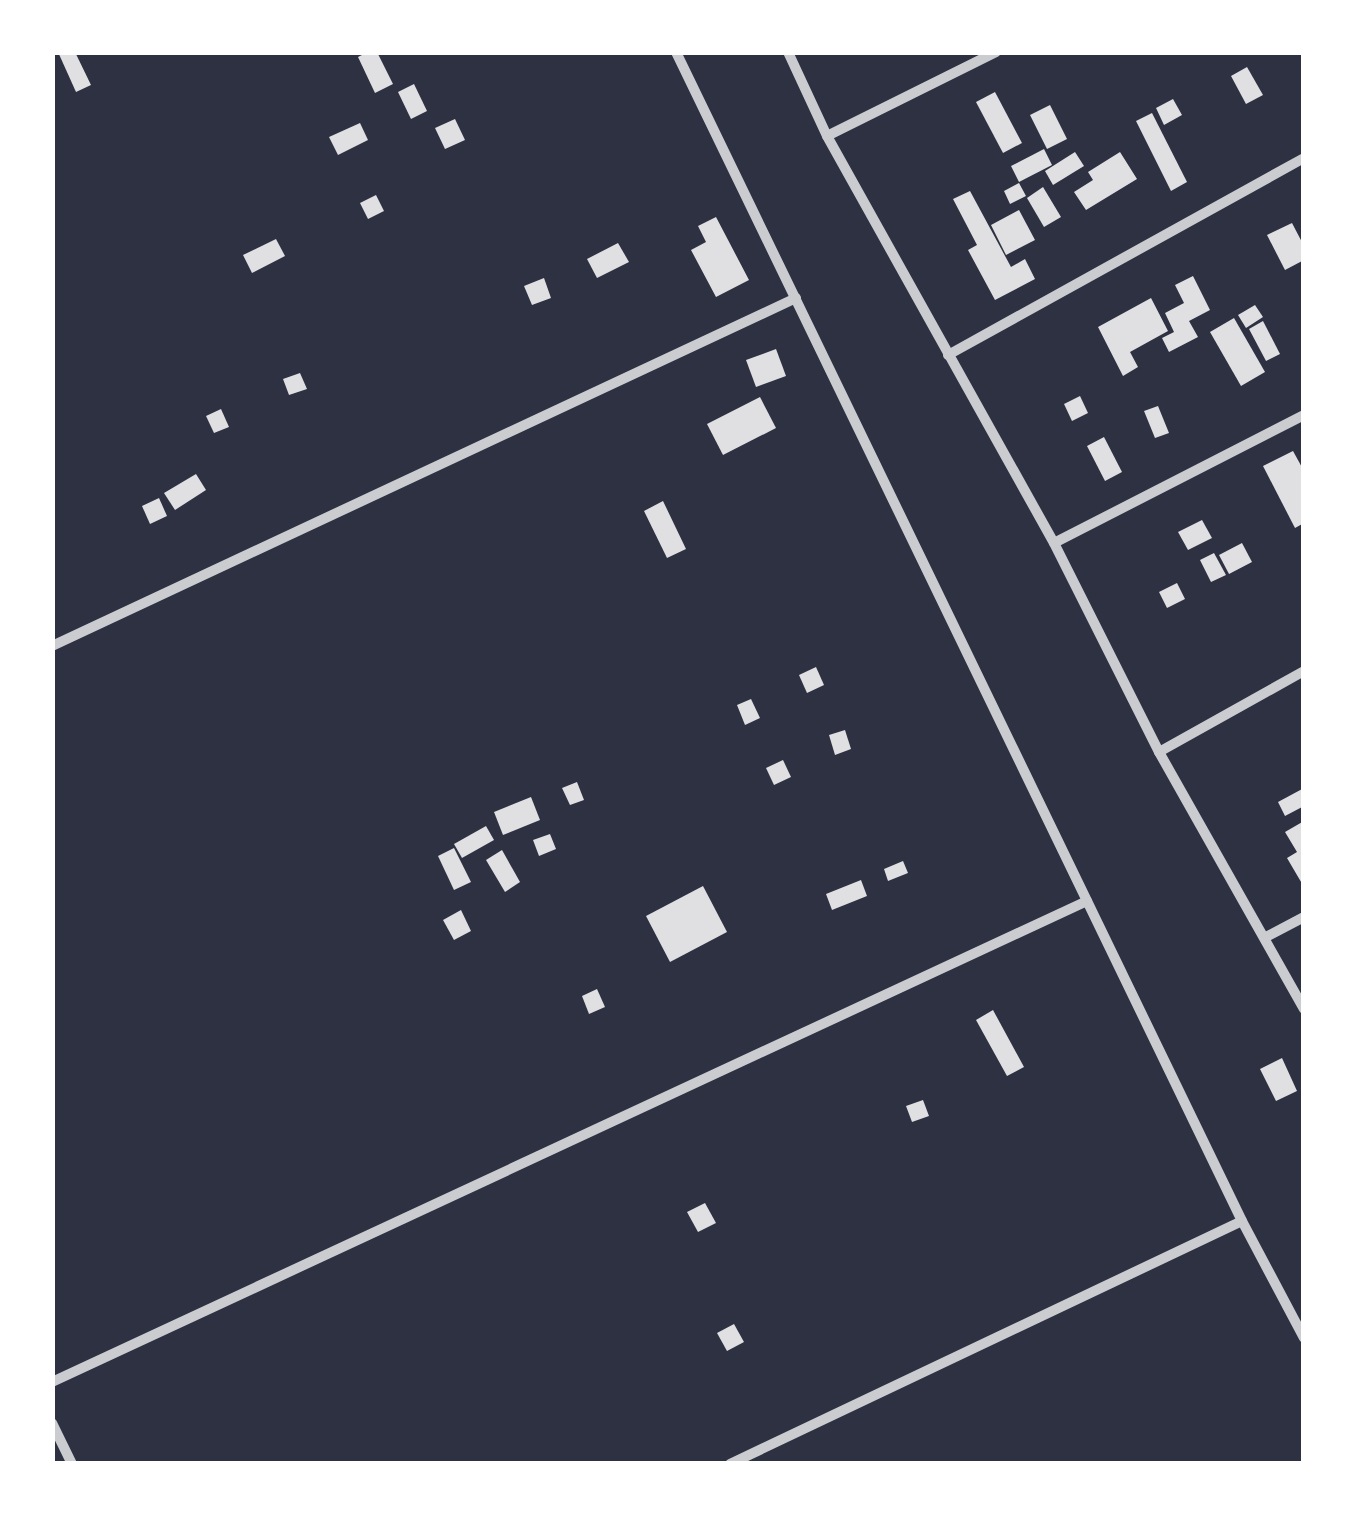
<svg xmlns="http://www.w3.org/2000/svg" width="1356" height="1516" viewBox="0 0 1356 1516" font-family="'Varela Round',sans-serif">
<rect width="100%" height="100%" fill="#2d3142"/>
<!-- building -->
<g fill="#e0e0e3">
<path d="M 58,52 L 75,52 L 91,85 L 76,92 Z"/>
<path d="M 368,52 L 377,52 L 393,84 L 375,93 L 358,57 Z"/>
<path d="M 1247,67 L 1263,95 L 1246,104 L 1231,76 Z"/>
<path d="M 414,84 L 427,111 L 411,119 L 398,92 Z"/>
<path d="M 995,92 L 1022,143 L 1003,153 L 976,102 Z"/>
<path d="M 1173,99 L 1182,115 L 1164,125 L 1156,108 Z"/>
<path d="M 1050,105 L 1067,139 L 1047,149 L 1030,115 Z"/>
<path d="M 1152,113 L 1187,182 L 1171,191 L 1136,121 Z"/>
<path d="M 455,119 L 465,140 L 445,149 L 435,128 Z"/>
<path d="M 360,123 L 368,140 L 338,155 L 329,137 Z"/>
<path d="M 1044,149 L 1052,165 L 1019,182 L 1011,166 Z"/>
<path d="M 1075,152 L 1084,166 L 1053,185 L 1045,171 Z"/>
<path d="M 1120,152 L 1137,179 L 1086,210 L 1074,192 L 1093,180 L 1088,172 Z"/>
<path d="M 1019,183 L 1026,196 L 1010,204 L 1004,191 Z"/>
<path d="M 1043,187 L 1061,217 L 1044,227 L 1027,198 Z"/>
<path d="M 970,191 L 1011,267 L 1025,259 L 1035,279 L 995,300 L 968,250 L 977,245 L 953,199 Z"/>
<path d="M 376,195 L 384,211 L 368,219 L 360,203 Z"/>
<path d="M 1019,210 L 1035,240 L 1006,255 L 991,225 Z"/>
<path d="M 716,217 L 749,280 L 716,297 L 691,250 L 706,242 L 698,226 Z"/>
<path d="M 1292,223 L 1304,246 L 1304,260 L 1285,270 L 1267,235 Z"/>
<path d="M 276,239 L 285,256 L 252,273 L 243,255 Z"/>
<path d="M 618,243 L 629,262 L 597,278 L 587,259 Z"/>
<path d="M 1193,276 L 1210,310 L 1189,321 L 1198,337 L 1169,352 L 1162,338 L 1174,332 L 1165,313 L 1184,303 L 1175,285 Z"/>
<path d="M 544,278 L 551,298 L 532,305 L 524,286 Z"/>
<path d="M 1151,298 L 1168,331 L 1130,352 L 1138,367 L 1123,376 L 1098,327 Z"/>
<path d="M 1255,305 L 1263,317 L 1246,328 L 1238,315 Z"/>
<path d="M 1234,318 L 1265,372 L 1241,386 L 1210,332 Z"/>
<path d="M 1263,321 L 1280,354 L 1266,361 L 1249,329 Z"/>
<path d="M 776,349 L 786,376 L 756,387 L 746,360 Z"/>
<path d="M 300,373 L 307,389 L 289,395 L 283,379 Z"/>
<path d="M 1080,396 L 1088,413 L 1072,421 L 1064,404 Z"/>
<path d="M 760,397 L 776,428 L 723,455 L 707,424 Z"/>
<path d="M 1158,406 L 1169,433 L 1155,438 L 1144,411 Z"/>
<path d="M 221,409 L 229,427 L 214,433 L 206,416 Z"/>
<path d="M 1104,437 L 1122,472 L 1105,481 L 1087,446 Z"/>
<path d="M 1293,451 L 1304,471 L 1304,523 L 1295,528 L 1263,466 Z"/>
<path d="M 196,474 L 206,490 L 175,510 L 164,493 Z"/>
<path d="M 159,498 L 167,516 L 150,524 L 142,506 Z"/>
<path d="M 663,501 L 686,549 L 667,558 L 644,511 Z"/>
<path d="M 1202,520 L 1212,538 L 1188,550 L 1178,532 Z"/>
<path d="M 1242,543 L 1252,562 L 1229,574 L 1219,555 Z"/>
<path d="M 1214,553 L 1226,575 L 1211,582 L 1200,560 Z"/>
<path d="M 1177,583 L 1185,599 L 1167,608 L 1159,592 Z"/>
<path d="M 816,667 L 824,685 L 807,693 L 799,675 Z"/>
<path d="M 751,699 L 760,718 L 745,725 L 737,705 Z"/>
<path d="M 845,730 L 851,749 L 835,755 L 829,735 Z"/>
<path d="M 783,760 L 791,777 L 774,785 L 766,768 Z"/>
<path d="M 577,782 L 584,800 L 570,805 L 562,788 Z"/>
<path d="M 1304,788 L 1304,806 L 1285,816 L 1278,802 Z"/>
<path d="M 531,797 L 540,820 L 503,835 L 494,812 Z"/>
<path d="M 1304,821 L 1304,887 L 1287,858 L 1297,852 L 1285,832 Z"/>
<path d="M 486,826 L 494,840 L 462,858 L 454,844 Z"/>
<path d="M 550,834 L 556,849 L 539,856 L 533,840 Z"/>
<path d="M 454,848 L 471,882 L 454,890 L 438,856 Z"/>
<path d="M 502,850 L 520,882 L 505,892 L 486,860 Z"/>
<path d="M 903,861 L 908,873 L 888,881 L 884,869 Z"/>
<path d="M 861,880 L 867,896 L 832,910 L 826,894 Z"/>
<path d="M 703,886 L 727,932 L 670,962 L 646,916 Z"/>
<path d="M 461,910 L 471,931 L 454,940 L 443,920 Z"/>
<path d="M 597,989 L 605,1007 L 589,1014 L 582,996 Z"/>
<path d="M 993,1010 L 1024,1067 L 1007,1076 L 976,1020 Z"/>
<path d="M 1282,1058 L 1297,1091 L 1276,1101 L 1260,1069 Z"/>
<path d="M 923,1100 L 929,1116 L 912,1122 L 906,1106 Z"/>
<path d="M 705,1203 L 716,1223 L 698,1232 L 687,1212 Z"/>
<path d="M 734,1324 L 744,1342 L 727,1351 L 717,1333 Z"/>
</g>
<g fill="none" stroke-linecap="round" stroke-linejoin="round">
<!-- minor -->
<g stroke="#caccd0" stroke-width="10">
<path d="M 676,52 L 1242,1221 L 1304,1338"/>
<path d="M 788,52 L 827,136 L 1054,543 L 1159,752 L 1304,1009"/>
<path d="M 827,136 L 996,52"/>
<path d="M 948,355 L 1304,158"/>
<path d="M 1054,543 L 1304,415"/>
<path d="M 52,646 L 796,298"/>
<path d="M 1159,752 L 1304,671"/>
<path d="M 1266,937 L 1304,917"/>
<path d="M 52,1382 L 1087,901"/>
<path d="M 52,1423 L 72,1464"/>
<path d="M 730,1464 L 1242,1221"/>
</g>
</g>
<!-- border -->
<rect width="1356" height="1516" fill="none" stroke="#ffffff" stroke-width="110"/>
</svg>
